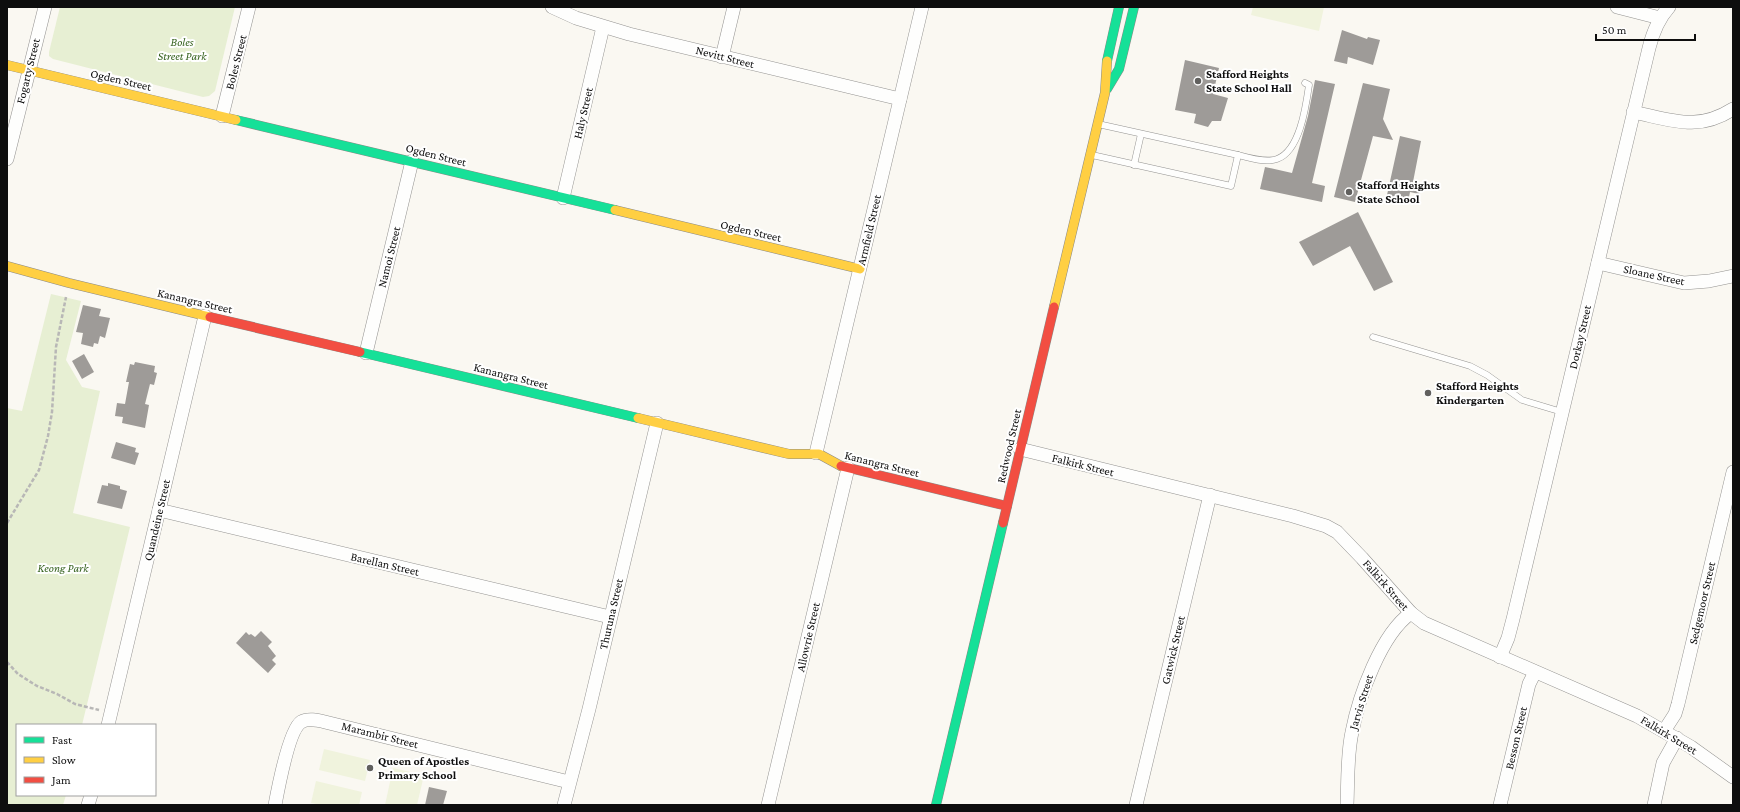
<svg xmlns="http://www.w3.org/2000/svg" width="1740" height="812" viewBox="0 0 1740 812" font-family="'Crimson Pro',serif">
<rect width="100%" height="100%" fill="#faf8f2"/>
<!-- green -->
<g fill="#e7efd3">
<path d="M 60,7 L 235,7 L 215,91 L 209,96 L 203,97 L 53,59 L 49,56 L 49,52 Z"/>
<path d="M 51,294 L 81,301 L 66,360 L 82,387 L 100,391 L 73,513 L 130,527 L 82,725 L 17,725 L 17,795 L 66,795 L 63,805 L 7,805 L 7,408 L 22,411 Z"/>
</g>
<!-- pitch -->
<g fill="#f0f3dd">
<path d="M 1253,7 L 1324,7 L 1319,31 L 1251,15 Z"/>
<path d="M 324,749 L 370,760 L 365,781 L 319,770 Z"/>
<path d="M 393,768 L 424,775 L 417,805 L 385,805 Z"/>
<path d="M 316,781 L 362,792 L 359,805 L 321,805 L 311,803 Z"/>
</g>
<!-- building -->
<g fill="#9e9b98">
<path d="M 1342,30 L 1367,39 L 1368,37 L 1380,40 L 1373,65 L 1348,57 L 1347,64 L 1334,61 Z"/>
<path d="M 1185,60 L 1219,68 L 1213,94 L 1228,98 L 1221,121 L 1212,121 L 1208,127 L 1194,123 L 1196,114 L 1175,110 Z"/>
<path d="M 1315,80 L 1335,84 L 1312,183 L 1325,186 L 1322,202 L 1260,189 L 1265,167 L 1292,173 L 1308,116 Z"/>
<path d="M 1363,83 L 1390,89 L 1383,119 L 1393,140 L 1373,136 L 1355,202 L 1334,197 Z"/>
<path d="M 1400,136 L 1421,141 L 1413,182 L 1422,185 L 1419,194 L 1410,192 L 1408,202 L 1387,195 Z"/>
<path d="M 1358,212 L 1393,282 L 1374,291 L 1350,246 L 1313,266 L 1299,242 Z"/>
<path d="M 83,305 L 101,309 L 99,316 L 110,318 L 105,338 L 100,336 L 98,344 L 94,343 L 93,347 L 81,344 L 83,333 L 76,332 Z"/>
<path d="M 84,354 L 94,372 L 82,379 L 72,361 Z"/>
<path d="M 135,362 L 155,366 L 154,372 L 157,373 L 154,385 L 150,384 L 145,404 L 149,405 L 145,428 L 122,423 L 123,417 L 115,416 L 117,403 L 125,404 L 129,382 L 126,382 L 130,364 L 134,365 Z"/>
<path d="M 116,442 L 136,448 L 135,452 L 139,453 L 135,465 L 111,458 Z"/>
<path d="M 108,483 L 120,486 L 120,489 L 127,491 L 122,509 L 97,503 L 102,485 L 108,486 Z"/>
<path d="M 261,631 L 272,642 L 268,646 L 276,656 L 272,660 L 276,664 L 268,673 L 236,643 L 246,632 L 249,635 L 251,634 L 255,637 Z"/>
<path d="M 429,787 L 447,791 L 443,805 L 425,805 Z"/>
</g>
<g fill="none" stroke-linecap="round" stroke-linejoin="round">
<defs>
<g id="lane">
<path d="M 1092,155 L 1231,186 L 1238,155 L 1098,124"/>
<path d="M 1238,155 C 1249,158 1266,163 1277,159 C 1300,151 1306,106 1309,85 L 1305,83"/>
<path d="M 1134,165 L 1141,134"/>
<path d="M 1373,337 L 1470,366 L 1487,375 L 1522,400 L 1562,412"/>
</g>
<g id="street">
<path d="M 552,7 L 576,18 L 629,34 L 900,99"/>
<path d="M 1617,7 L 1660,18"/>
<path d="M 722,57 L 734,7"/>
<path d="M 1633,112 C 1672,120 1697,132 1733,109"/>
<path d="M 222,116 L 249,7"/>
<path d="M 7,159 L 45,7"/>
<path d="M 563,198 L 603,27"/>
<path d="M 1598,263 L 1684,283 L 1709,281 L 1733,276"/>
<path d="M 366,353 L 412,161"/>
<path d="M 1020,449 L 1293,516 L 1326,526 L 1337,532 L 1362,558 L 1411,613 L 1424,623 L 1637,716 L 1691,747 L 1733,777"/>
<path d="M 816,453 L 922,7"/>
<path d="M 159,510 L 610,617"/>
<path d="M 1500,657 L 1508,638 L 1513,619 L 1649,48 C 1653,32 1658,19 1669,7"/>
<path d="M 108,725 L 205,316"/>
<path d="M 1664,731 L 1675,714 L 1678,704 L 1733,472"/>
<path d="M 88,805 L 91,795"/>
<path d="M 275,805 C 278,789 289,730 301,722 C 308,718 317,720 325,722 L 569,782"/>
<path d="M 564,805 L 589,709 L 657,423"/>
<path d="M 768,805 L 848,468"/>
<path d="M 1136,805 L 1210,495"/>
<path d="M 1347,805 C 1348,781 1347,755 1352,732 C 1359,696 1381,634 1411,613"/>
<path d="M 1500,805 L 1529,684 L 1535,672"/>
<path d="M 1654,805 L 1663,763 L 1677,738"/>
</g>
<g id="fast">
<path d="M 1107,61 L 1119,7"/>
<path d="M 1107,89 L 1119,69 L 1134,7"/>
<path d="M 236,120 L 615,210"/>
<path d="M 360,352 L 638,418"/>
<path d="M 936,805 L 1003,523"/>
</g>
<g id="slow">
<path d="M 7,65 L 236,120"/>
<path d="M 615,210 L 860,269"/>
<path d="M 7,266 L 69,283 L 210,317"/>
<path d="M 1054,307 L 1105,93 L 1107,61"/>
<path d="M 638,418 L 789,454 L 819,454 L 841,466"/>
</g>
<g id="jam">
<path d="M 210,317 L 360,352"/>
<path d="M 841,466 L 1007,506"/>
<path d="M 1003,523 L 1054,307"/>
</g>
</defs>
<!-- lane casing -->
<use href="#lane" stroke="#949391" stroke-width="7"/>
<!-- street casing -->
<use href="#street" stroke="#949391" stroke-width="14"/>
<!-- fast casing -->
<use href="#fast" stroke="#8b8a87" stroke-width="10"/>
<!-- slow casing -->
<use href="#slow" stroke="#8b8a87" stroke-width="10"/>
<!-- jam casing -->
<use href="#jam" stroke="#8b8a87" stroke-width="10"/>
<!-- path -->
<g stroke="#b8b7b6" stroke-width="2.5" stroke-dasharray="4 2" stroke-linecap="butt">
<path d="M 7,523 L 39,470 L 48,436 L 52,412 L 56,347 L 66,297"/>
<path d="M 7,662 L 18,674 L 37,686 L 57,694 L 75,704 L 99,710"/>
</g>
<!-- lane -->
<use href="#lane" stroke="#fefefd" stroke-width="6"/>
<!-- street -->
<use href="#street" stroke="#fefefd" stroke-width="13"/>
<!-- fast -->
<use href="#fast" stroke="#16e098" stroke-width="9"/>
<!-- slow -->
<use href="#slow" stroke="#ffcf43" stroke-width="9"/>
<!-- jam -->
<use href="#jam" stroke="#f24e42" stroke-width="9"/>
</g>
<!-- markers -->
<g fill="#61605e" stroke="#fff" stroke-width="1.5">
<circle cx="1198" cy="81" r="4"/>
<circle cx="1349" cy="192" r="4"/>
<circle cx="1428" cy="393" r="4"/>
<circle cx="370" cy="768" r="4"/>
</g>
<g text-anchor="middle" stroke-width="4" stroke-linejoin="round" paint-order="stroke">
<!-- park labels -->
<g font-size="12" font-style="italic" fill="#376320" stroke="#fff">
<text x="182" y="46">Boles<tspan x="182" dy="14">Street Park</tspan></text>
<text x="63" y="572">Keong Park</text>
</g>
<!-- street labels -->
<g font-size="12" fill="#0e0e0e" stroke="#fff">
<text transform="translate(725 57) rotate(14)" y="4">Nevitt Street</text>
<text transform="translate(236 62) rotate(-76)" y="4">Boles Street</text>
<text transform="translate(28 71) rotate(-76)" y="4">Fogarty Street</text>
<text transform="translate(121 80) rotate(13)" y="4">Ogden Street</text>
<text transform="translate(583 113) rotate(-77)" y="4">Haly Street</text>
<text transform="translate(436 155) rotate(14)" y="4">Ogden Street</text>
<text transform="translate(869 230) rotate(-77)" y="4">Armfield Street</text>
<text transform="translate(751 231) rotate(13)" y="4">Ogden Street</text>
<text transform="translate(389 257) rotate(-76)" y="4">Namoi Street</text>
<text transform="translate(1654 275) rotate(12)" y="4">Sloane Street</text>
<text transform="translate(195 301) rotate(13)" y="4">Kanangra Street</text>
<text transform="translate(1580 337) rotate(-77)" y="4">Dorkay Street</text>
<text transform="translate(511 376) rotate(14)" y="4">Kanangra Street</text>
<text transform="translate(1009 446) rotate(-77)" y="4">Redwood Street</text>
<text transform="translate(882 464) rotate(14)" y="4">Kanangra Street</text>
<text transform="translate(1083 465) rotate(14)" y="4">Falkirk Street</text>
<text transform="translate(157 520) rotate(-77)" y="4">Quandeine Street</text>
<text transform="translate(385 564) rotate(13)" y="4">Barellan Street</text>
<text transform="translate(1386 585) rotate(49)" y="4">Falkirk Street</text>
<text transform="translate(1702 603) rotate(-77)" y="4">Sedgemoor Street</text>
<text transform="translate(611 614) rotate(-77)" y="4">Thuruna Street</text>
<text transform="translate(808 637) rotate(-77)" y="4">Allowrie Street</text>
<text transform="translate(1173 650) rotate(-77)" y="4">Gatwick Street</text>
<text transform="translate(1361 702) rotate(-73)" y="4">Jarvis Street</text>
<text transform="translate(380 735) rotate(14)" y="4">Marambir Street</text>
<text transform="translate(1669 735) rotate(31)" y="4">Falkirk Street</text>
<text transform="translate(1516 738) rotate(-77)" y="4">Besson Street</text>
</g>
<!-- poi labels -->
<g font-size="12" font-weight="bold" fill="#0e0e0e" stroke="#fff" text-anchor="start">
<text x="1206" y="78">Stafford Heights<tspan x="1206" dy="14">State School Hall</tspan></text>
<text x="1357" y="189">Stafford Heights<tspan x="1357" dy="14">State School</tspan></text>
<text x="1436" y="390">Stafford Heights<tspan x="1436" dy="14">Kindergarten</tspan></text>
<text x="378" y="765">Queen of Apostles<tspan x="378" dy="14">Primary School</tspan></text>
</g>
</g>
<!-- border -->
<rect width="1740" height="812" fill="none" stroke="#0e0e0e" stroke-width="16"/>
<!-- legend -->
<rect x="16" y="724" width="140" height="72" fill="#ffffff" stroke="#9f9f9f"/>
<rect x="24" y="737" width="20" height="6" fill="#16e098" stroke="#9f9f9f"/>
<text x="52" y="744" font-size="12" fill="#0e0e0e">Fast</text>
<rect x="24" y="757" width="20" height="6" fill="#ffcf43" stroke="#9f9f9f"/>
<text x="52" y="764" font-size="12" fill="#0e0e0e">Slow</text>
<rect x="24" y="777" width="20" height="6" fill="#f24e42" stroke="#9f9f9f"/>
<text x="52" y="784" font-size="12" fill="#0e0e0e">Jam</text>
<!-- scale -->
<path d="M1596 34v6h99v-6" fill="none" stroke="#0e0e0e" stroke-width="2"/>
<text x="1602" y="34" font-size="12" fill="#0e0e0e" stroke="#ffffff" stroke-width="3" paint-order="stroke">50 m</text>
</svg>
